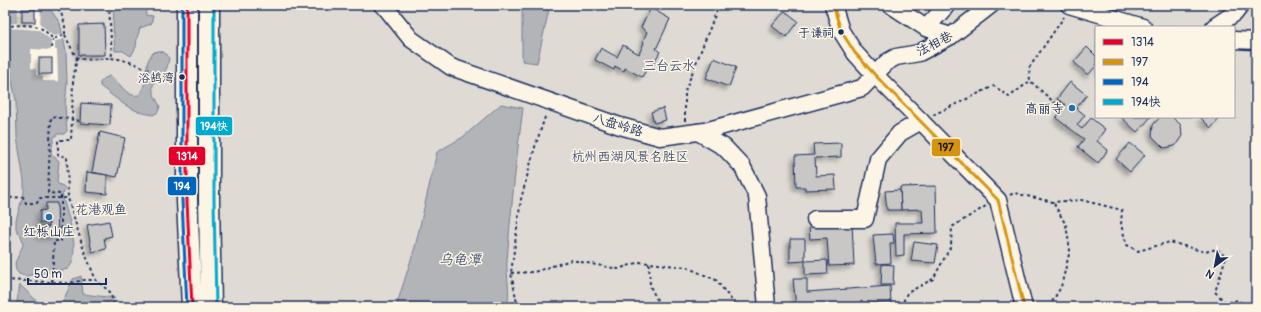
<svg xmlns="http://www.w3.org/2000/svg" width="1261" height="312" viewBox="0 0 1261 312" font-family="Pangolin,'LXGW WenKai TC',sans-serif">
<defs>
<filter id="shadow"><feDropShadow dx="-3.5" dy="3.5" stdDeviation="2" flood-color="#0004"/></filter>
</defs>
<rect width="100%" height="100%" fill="#fcf5e5"/>
<filter id="ink" filterUnits="userSpaceOnUse"><feTurbulence type="fractalNoise" baseFrequency=".025" numOctaves="2"/><feDisplacementMap in="SourceGraphic" scale="8" xChannelSelector="R" yChannelSelector="G"/><feConvolveMatrix kernelMatrix="1 2 1 2 8 2 1 2 1" color-interpolation-filters="sRGB"/></filter>
<g filter="url(#ink)">
<!-- green -->
<path fill="#dfdbd4" stroke="#7d8599" fill-rule="evenodd" d="M 5,5 L 1256,5 L 1256,307 L 5,307 ZM 1096,27 L 1234,27 L 1234,117 L 1096,117 Z"/>
<!-- water -->
<g fill="#b2b4b8" stroke="#767f94">
<path d="M 8,5 L 47,5 L 60,23 L 66,51 L 67,83 L 65,106 L 67,131 L 64,134 L 58,134 L 54,137 L 51,152 L 52,155 L 59,161 L 57,182 L 58,184 L 63,186 L 65,188 L 64,193 L 62,194 C 67,216 77,236 73,258 C 72,263 71,266 68,269 L 25,276 L 19,274 L 16,270 L 15,263 L 23,245 L 22,238 L 16,229 L 16,220 L 24,192 L 24,181 L 17,137 L 16,100 L 11,77 L 8,39 Z"/>
<path d="M 132,5 L 143,5 L 145,7 L 146,15 L 153,16 L 151,24 L 140,28 L 137,38 L 136,47 L 131,56 L 123,51 L 115,51 L 113,23 L 114,9 L 128,8 Z"/>
<path d="M 522,5 L 550,5 L 537,63 L 522,61 Z"/>
<path d="M 159,51 L 165,53 L 169,58 C 168,63 168,67 165,71 C 159,79 149,82 154,94 C 155,98 158,102 160,106 L 158,112 L 153,115 C 128,111 120,101 100,86 C 99,80 104,79 109,76 C 121,81 125,98 139,95 C 143,89 145,84 146,76 C 148,66 145,61 154,52 Z"/>
<path d="M 501,104 L 523,108 C 516,159 511,210 507,261 C 506,276 511,292 507,307 L 396,307 L 415,247 L 437,152 L 463,137 Z"/>
<path d="M 81,276 L 83,294 L 115,298 L 106,304 L 107,307 L 18,307 L 17,301 L 20,285 L 40,304 L 63,301 L 73,279 Z"/>
</g>
<!-- pier -->
<path fill="#fcf5e5" d="M 18,5 L 41,5 L 40,24 L 53,36 L 63,35 L 64,39 L 55,41 L 55,50 L 57,50 L 58,81 L 43,81 L 43,76 L 36,75 L 36,69 L 31,68 L 31,49 L 51,50 L 51,40 L 39,30 L 8,28 L 8,24 L 17,23 Z"/>
<!-- building -->
<g fill="#c8c7c6" stroke="#1b2f5e" filter="url(#shadow)">
<path d="M 651,8 L 670,19 L 656,49 L 660,52 L 653,64 L 650,63 L 642,77 L 625,68 L 624,71 L 615,66 L 614,70 L 595,60 L 601,48 L 617,57 L 623,45 L 639,54 L 644,43 L 643,41 L 647,32 L 641,27 Z"/>
<rect x="22" y="9" width="13" height="13"/>
<path d="M 785,11 L 798,21 L 786,37 L 772,26 Z"/>
<path d="M 104,24 L 105,55 L 79,55 L 79,25 Z"/>
<path d="M 1087,47 L 1096,56 L 1096,66 L 1088,75 L 1074,62 Z"/>
<rect x="39" y="58" width="13" height="16"/>
<path d="M 714,58 L 736,67 L 729,87 L 706,78 Z"/>
<path d="M 1070,82 L 1087,95 L 1076,108 L 1085,115 L 1077,125 L 1082,129 L 1091,118 L 1105,129 L 1097,141 L 1108,150 L 1098,163 L 1078,147 L 1084,139 L 1056,118 L 1066,105 L 1057,99 Z"/>
<path d="M 81,103 L 111,105 L 110,125 L 80,123 Z"/>
<path d="M 663,108 L 666,120 L 654,123 L 651,112 Z"/>
<path d="M 1121,117 L 1151,117 L 1137,132 Z"/>
<path d="M 1160,117 L 1172,117 L 1181,125 L 1182,136 L 1175,146 L 1164,148 L 1152,136 L 1153,125 Z"/>
<path d="M 1202,117 L 1221,117 L 1211,128 L 1201,118 Z"/>
<path d="M 100,132 L 125,138 L 117,177 L 92,172 Z"/>
<path d="M 841,143 L 841,157 L 815,158 L 816,176 L 835,175 L 836,189 L 805,190 L 805,187 L 796,187 L 795,156 L 814,155 L 813,144 Z"/>
<path d="M 1130,143 L 1145,155 L 1130,172 L 1116,159 Z"/>
<path d="M 87,172 L 107,175 L 107,194 L 86,192 Z"/>
<path d="M 936,186 L 937,233 L 904,234 L 904,255 L 896,256 L 895,223 L 923,223 L 922,209 L 901,210 L 900,187 Z"/>
<path d="M 900,190 L 901,210 L 887,210 L 885,191 Z"/>
<path d="M 46,203 L 57,203 L 58,236 L 40,236 L 40,227 L 49,227 L 49,223 L 40,223 L 40,211 L 46,210 Z"/>
<path d="M 109,221 L 112,236 L 104,238 L 106,249 L 92,252 L 87,225 Z"/>
<path d="M 852,223 L 854,265 L 829,266 L 827,238 L 810,239 L 809,225 Z"/>
<path d="M 893,234 L 894,243 L 890,243 L 891,263 L 876,264 L 873,235 Z"/>
<path d="M 790,239 L 805,239 L 805,261 L 790,262 Z"/>
<path d="M 914,242 L 938,245 L 935,263 L 911,261 Z"/>
<path d="M 827,260 L 828,274 L 805,275 L 805,261 Z"/>
<path d="M 882,264 L 894,265 L 893,285 L 881,285 Z"/>
<path d="M 793,279 L 807,279 L 807,292 L 890,286 L 891,303 L 796,305 Z"/>
</g>
<g fill="none" stroke-linecap="round" stroke-linejoin="round">
<defs>
<g id="minor">
<path d="M 382,5 L 386,8 L 411,39 L 451,67 L 620,126 L 660,137 L 705,131 L 862,88 L 887,62 L 896,57 L 919,53 L 951,36 L 991,5"/>
<path d="M 833,5 L 841,31 L 855,53 L 875,75 L 907,107 L 998,200 L 1024,307"/>
<path d="M 891,5 L 926,28 L 951,36"/>
<path d="M 1069,5 L 1143,27"/>
<path d="M 1214,27 L 1235,13 L 1241,5"/>
<path d="M 926,28 L 947,5"/>
<path d="M 1234,40 L 1256,41"/>
<path d="M 698,132 L 724,147 L 742,166 L 757,196 L 767,307"/>
<path d="M 815,219 L 865,219 L 878,159 L 900,133 L 921,121"/>
</g>
<g id="major">
<path d="M 187,5 L 187,201 L 192,307"/>
<path d="M 209,5 L 209,199 L 211,307"/>
</g>
</defs>
<!-- minor casing -->
<use href="#minor" stroke="#1b2f5e" stroke-width="19"/>
<!-- major casing -->
<use href="#major" stroke="#1b2f5e" stroke-width="23"/>
<!-- path -->
<g stroke="#1b2f5e" stroke-width="2" stroke-dasharray="3 3" stroke-linecap="butt">
<path d="M 109,5 L 112,58"/>
<path d="M 5,27 C 14,25 28,24 38,27 C 44,29 49,35 53,39 L 65,35 L 65,24 L 58,5"/>
<path d="M 65,35 C 68,41 73,53 77,57 C 83,62 103,58 111,58 C 133,60 153,72 172,82"/>
<path d="M 52,48 L 53,39"/>
<path d="M 1056,104 L 1030,81 L 1029,68 L 1064,17"/>
<path d="M 933,115 L 994,86 L 1009,97 L 1030,81"/>
<path d="M 79,121 L 72,119 L 71,140 L 58,140 L 58,155 L 67,157 L 68,198 L 84,251 L 96,280"/>
<path d="M 685,121 L 685,91 L 719,5"/>
<path d="M 5,195 L 8,198 L 23,197 L 26,203 L 37,203 L 40,198 L 68,198"/>
<path d="M 1010,195 L 1014,193 L 1053,202 L 1081,200 L 1122,210 L 1121,225 L 1127,245 L 1138,251 L 1170,242 L 1205,252 L 1217,249 L 1226,257 L 1215,292 L 1226,303 L 1238,300 L 1247,307"/>
<path d="M 649,263 L 650,286 L 660,306 L 665,307"/>
<path d="M 511,273 L 534,272 L 571,260 L 618,269 L 640,262 L 686,267 L 716,280 L 737,307 L 739,307"/>
<path d="M 5,280 L 70,283 L 84,280 L 96,280 L 110,292 L 115,307"/>
<path d="M 52,282 L 54,241 L 61,241 L 61,194 L 48,193 L 51,117 L 72,119 L 73,81 L 77,57"/>
<path d="M 516,307 L 517,303 L 511,273 L 521,199 L 535,147 L 546,114"/>
<path d="M 901,307 L 907,293 L 933,279 L 951,246 L 952,227 L 986,206"/>
<path d="M 1049,307 L 1061,287 L 1070,250 L 1066,225 L 1053,202"/>
</g>
<!-- minor -->
<use href="#minor" stroke="#fcf5e5" stroke-width="16"/>
<!-- major -->
<use href="#major" stroke="#fcf5e5" stroke-width="20"/>
<defs>
<path id="bus-1" d="M 187,5 L 187,201 L 192,307"/>
<path id="bus-2" d="M 833,5 L 841,31 L 855,53 L 875,75 L 998,200 L 1024,307"/>
<path id="bus-3" d="M 182,5 L 182,201 L 187,307"/>
<path id="bus-4" d="M 214,5 L 214,199 L 216,307"/>
</defs>
<!-- bus-1 casing -->
<use href="#bus-1" stroke="#fcf5e5" stroke-width="6"/>
<!-- bus-2 casing -->
<use href="#bus-2" stroke="#fcf5e5" stroke-width="6"/>
<!-- bus-3 casing -->
<use href="#bus-3" stroke="#fcf5e5" stroke-width="6"/>
<!-- bus-4 casing -->
<use href="#bus-4" stroke="#fcf5e5" stroke-width="6"/>
<!-- bus-1 -->
<use href="#bus-1" stroke="#e4002b" stroke-width="3"/>
<!-- bus-2 -->
<use href="#bus-2" stroke="#d6940e" stroke-width="3"/>
<!-- bus-3 -->
<use href="#bus-3" stroke="#0065bd" stroke-width="3"/>
<!-- bus-4 -->
<use href="#bus-4" stroke="#00a9ce" stroke-width="3"/>
</g>
</g>
<!-- markers -->
<g fill="#1b2f5e" stroke="#fcf5e5" stroke-width="1.5">
<circle cx="841" cy="32" r="3.5"/>
<circle cx="182" cy="77" r="3.5"/>
</g>
<g fill="#1f6fb2" stroke="#fcf5e5" stroke-width="1.5">
<circle cx="1072" cy="108" r="4"/>
<circle cx="49" cy="217" r="4"/>
</g>
<g text-anchor="middle" stroke-width="3" stroke-linejoin="round" paint-order="stroke">
<!-- bus labels -->
<g font-size="12" fill="#1b2f5e" stroke="#fcf5e5" text-anchor="end">
<text x="834" y="37">于谦祠</text>
<text x="174" y="82">浴鹄湾</text>
</g>
<!-- street labels -->
<g font-size="13" fill="#1b2f5e" stroke="#fcf5e5">
<text transform="translate(934 43) rotate(-27)" y="5">法相巷</text>
<text transform="translate(618 124) rotate(17)" y="5">八盘岭路</text>
</g>
<!-- park labels -->
<g font-size="13" fill="#425176" stroke="#fcf5e5">
<text x="669" y="70">三台云水</text>
<text x="630" y="161">杭州西湖风景名胜区</text>
<text x="101" y="214">花港观鱼</text>
</g>
<!-- poi labels -->
<g font-size="13" fill="#1b2f5e" stroke="#fcf5e5" text-anchor="end">
<text x="1064" y="113">高丽寺</text>
<text x="49" y="236" text-anchor="middle">红栎山庄</text>
</g>
<!-- water labels -->
<g font-size="14" font-style="italic" fill="#485779" stroke="#fcf5e5">
<text x="460" y="264">乌龟潭</text>
</g>
</g>
<g stroke="#fcf5e5" stroke-width="1.5">
<rect x="195" y="116" width="38" height="20" rx="4" fill="#00a9ce"/>
<rect x="931" y="138" width="30" height="19" rx="4" fill="#d6940e"/>
<rect x="168" y="146" width="38" height="20" rx="4" fill="#e4002b"/>
<rect x="167" y="176" width="30" height="20" rx="4" fill="#0065bd"/>
</g>
<g font-size="11" text-anchor="middle" font-weight="bold" fill="#fff">
<text x="214" y="130">194快</text>
<text x="187" y="160">1314</text>
<text x="182" y="190">194</text>
</g>
<g font-size="11" text-anchor="middle" font-weight="bold" fill="#111">
<text x="946" y="151">197</text>
</g>
<!-- margin -->
<rect width="1261" height="312" fill="none" stroke="#fcf5e5" stroke-width="20"/>
<rect x="10" y="10" width="1241" height="292" fill="none" stroke="#1b2f5e" stroke-width="1.5" filter="url(#ink)"/>
<!-- legend -->
<rect x="1095" y="26" width="140" height="92" fill="#fcf5e5" stroke="#a2a6af"/>
<rect x="1103" y="39" width="20" height="6" fill="#e4002b" stroke="#a2a6af"/>
<text x="1131" y="46" font-size="12" fill="#1b2f5e">1314</text>
<rect x="1103" y="59" width="20" height="6" fill="#d6940e" stroke="#a2a6af"/>
<text x="1131" y="66" font-size="12" fill="#1b2f5e">197</text>
<rect x="1103" y="79" width="20" height="6" fill="#0065bd" stroke="#a2a6af"/>
<text x="1131" y="86" font-size="12" fill="#1b2f5e">194</text>
<rect x="1103" y="99" width="20" height="6" fill="#00a9ce" stroke="#a2a6af"/>
<text x="1131" y="106" font-size="12" fill="#1b2f5e">194快</text>
<!-- north arrow -->
<g transform="translate(1215 266) rotate(212)" stroke="#fcf5e5" stroke-width="3" paint-order="stroke">
<path d="M0-3L7 15L0 10L-7 15Z" fill="#1b2f5e"/>
<text y="-6" font-size="11" font-weight="bold" text-anchor="middle" fill="#1b2f5e">N</text>
</g>
<!-- scale -->
<path d="M28 278v6h78v-6" fill="none" stroke="#1b2f5e" stroke-width="2"/>
<text x="34" y="278" font-size="12" fill="#1b2f5e" stroke="#fcf5e5" stroke-width="3" paint-order="stroke">50 m</text>
</svg>
